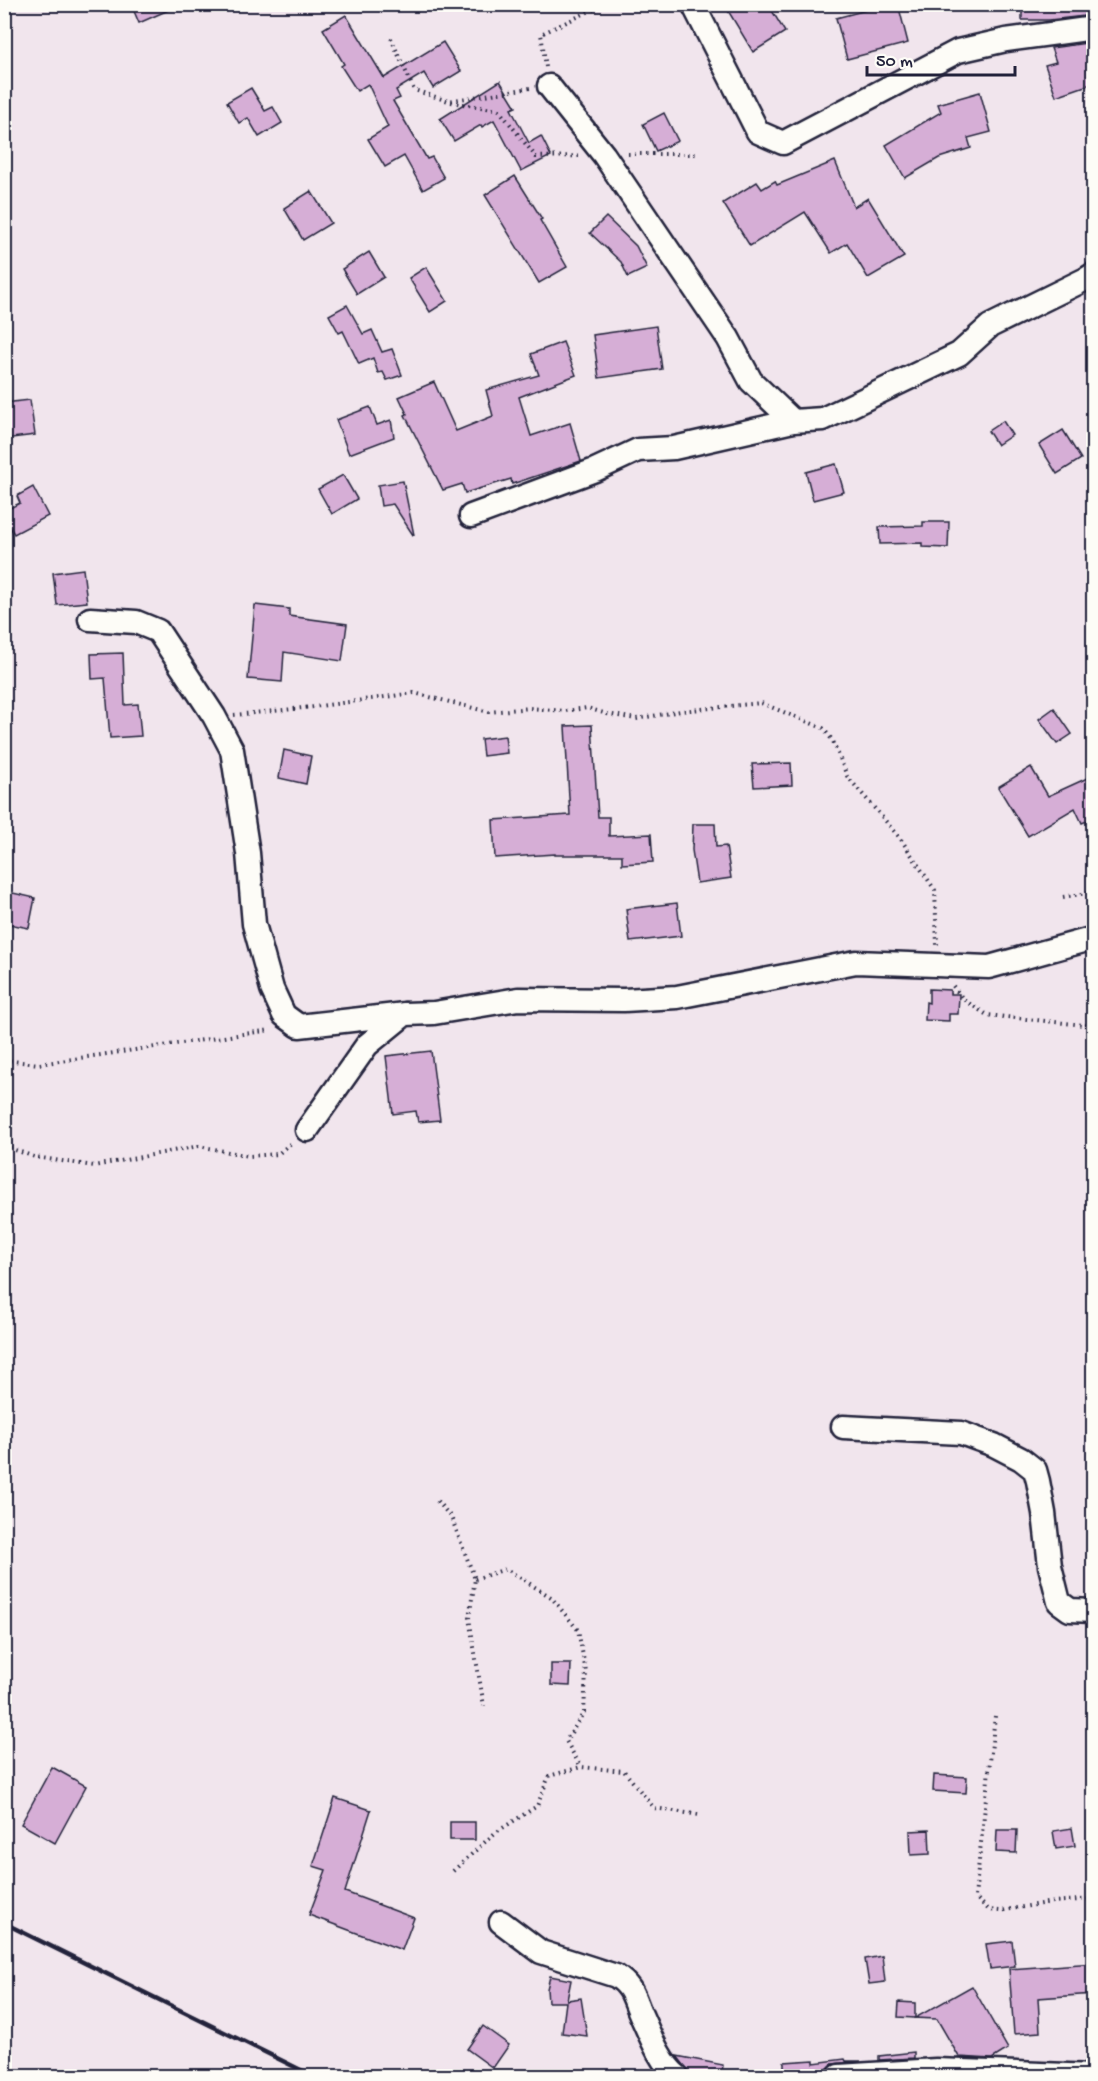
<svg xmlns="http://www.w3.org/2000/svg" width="1098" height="2081" viewBox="0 0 1098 2081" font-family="'Gochi Hand',sans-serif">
<rect width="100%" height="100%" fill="#f1e5ed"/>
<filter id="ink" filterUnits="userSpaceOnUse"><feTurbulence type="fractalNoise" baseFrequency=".0167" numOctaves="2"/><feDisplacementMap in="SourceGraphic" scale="12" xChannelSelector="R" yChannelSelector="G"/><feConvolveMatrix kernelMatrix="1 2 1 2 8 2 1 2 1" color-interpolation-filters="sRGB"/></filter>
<g filter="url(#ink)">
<!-- building -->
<g fill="#d6aed6" stroke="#22223b" stroke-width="1.5">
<path d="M 131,4 L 182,4 L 139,23 Z"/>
<path d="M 724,4 L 768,4 L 785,32 L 753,52 Z"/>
<path d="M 889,4 L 898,4 L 908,43 L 847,59 L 836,18 Z"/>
<path d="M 1022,4 L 1094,4 L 1094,15 L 1049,20 L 1022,20 Z"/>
<path d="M 346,15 L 384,78 L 443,42 L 461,71 L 433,88 L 424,73 L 396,90 L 400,98 L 393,101 L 427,159 L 432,157 L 444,178 L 423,190 L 404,156 L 385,167 L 368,139 L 388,127 L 368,84 L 357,91 L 341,66 L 344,64 L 323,29 Z"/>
<path d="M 1094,42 L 1094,83 L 1056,96 L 1045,65 L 1056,62 L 1051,48 Z"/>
<path d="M 500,81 L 516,107 L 511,109 L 529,143 L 541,136 L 551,156 L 521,171 L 494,120 L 482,127 L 481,125 L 454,141 L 440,119 Z"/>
<path d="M 251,88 L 265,111 L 273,107 L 282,123 L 259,137 L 248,118 L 239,123 L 227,102 Z"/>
<path d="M 980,92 L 991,132 L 968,138 L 971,148 L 939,158 L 905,178 L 886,145 L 941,112 L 938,104 Z"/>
<path d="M 664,113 L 678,141 L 656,151 L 643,124 Z"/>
<path d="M 835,161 L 854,207 L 868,198 L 904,257 L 868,278 L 847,243 L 831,253 L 805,212 L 750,246 L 723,203 L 757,182 L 762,189 L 775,181 L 777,185 Z"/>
<path d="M 515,176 L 542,219 L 540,220 L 567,267 L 539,283 L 485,195 Z"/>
<path d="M 311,191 L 331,223 L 303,240 L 284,208 Z"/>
<path d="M 606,217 L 636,246 L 647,268 L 628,277 L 621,262 L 590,233 Z"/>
<path d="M 369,252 L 384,277 L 357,294 L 342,269 Z"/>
<path d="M 426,267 L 447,301 L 430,312 L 409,278 Z"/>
<path d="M 347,305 L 363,334 L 372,330 L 382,352 L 392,349 L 402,375 L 387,380 L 383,372 L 378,373 L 373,358 L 359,364 L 343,331 L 339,333 L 329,315 Z"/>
<path d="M 656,326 L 662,369 L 599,378 L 593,335 Z"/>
<path d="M 563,342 L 576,375 L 519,397 L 531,436 L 570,423 L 581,461 L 512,484 L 511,479 L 465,493 L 462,484 L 443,490 L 405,415 L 407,414 L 399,397 L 434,382 L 456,431 L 493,416 L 486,390 L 539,375 L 531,354 Z"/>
<path d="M 30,400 L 35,435 L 4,439 L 4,403 Z"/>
<path d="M 370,407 L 377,425 L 391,420 L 394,437 L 349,454 L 336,420 Z"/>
<path d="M 1003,421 L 1012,435 L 997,445 L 988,431 Z"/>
<path d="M 1063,430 L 1081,459 L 1057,474 L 1039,445 Z"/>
<path d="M 836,464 L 844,492 L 813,500 L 806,472 Z"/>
<path d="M 343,475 L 357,499 L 332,514 L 318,489 Z"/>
<path d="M 403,481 L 414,535 L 413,535 L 393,504 L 381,506 L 378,485 Z"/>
<path d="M 33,487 L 48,516 L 14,534 L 4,516 L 4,511 L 20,503 L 17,496 Z"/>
<path d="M 923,522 L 949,522 L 948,548 L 922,547 L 922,543 L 880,544 L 879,527 L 923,526 Z"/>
<path d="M 83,569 L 87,602 L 57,605 L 53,573 Z"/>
<path d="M 255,605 L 289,609 L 289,616 L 347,624 L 342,661 L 284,652 L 282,682 L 248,679 Z"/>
<path d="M 123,653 L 125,705 L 138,704 L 141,736 L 110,738 L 105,678 L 92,679 L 91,654 Z"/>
<path d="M 1054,708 L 1072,734 L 1057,744 L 1039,719 Z"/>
<path d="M 592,725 L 598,817 L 609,817 L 609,836 L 651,834 L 653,862 L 622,864 L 622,855 L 555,855 L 555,854 L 495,858 L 493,820 L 570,815 L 565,726 Z"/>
<path d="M 505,736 L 507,753 L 483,756 L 481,739 Z"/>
<path d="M 284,750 L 311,756 L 306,784 L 279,778 Z"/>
<path d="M 791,763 L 792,785 L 754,787 L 752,764 Z"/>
<path d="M 1031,767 L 1048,796 L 1094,775 L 1094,818 L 1082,823 L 1075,808 L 1028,836 L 998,787 Z"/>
<path d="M 693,824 L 715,824 L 716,847 L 726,846 L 731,878 L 697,883 L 692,850 Z"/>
<path d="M 4,891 L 35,898 L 29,928 L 4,923 Z"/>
<path d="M 677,903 L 681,936 L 630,942 L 626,909 Z"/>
<path d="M 929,989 L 950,990 L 950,994 L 959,994 L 958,1014 L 949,1014 L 949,1021 L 925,1020 L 926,1002 L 929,1003 Z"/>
<path d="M 431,1051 L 440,1120 L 418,1122 L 416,1111 L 393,1114 L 386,1056 Z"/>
<path d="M 551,1664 L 571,1664 L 570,1686 L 551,1685 Z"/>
<path d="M 52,1767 L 86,1786 L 55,1843 L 21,1824 Z"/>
<path d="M 934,1775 L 967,1777 L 966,1793 L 933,1791 Z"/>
<path d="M 335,1798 L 371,1810 L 345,1892 L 414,1918 L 402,1950 L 309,1915 L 326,1870 L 313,1866 Z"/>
<rect x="450" y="1822" width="25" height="18"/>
<path d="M 1072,1828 L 1075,1846 L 1056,1849 L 1053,1831 Z"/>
<path d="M 929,1830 L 930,1854 L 911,1855 L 910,1831 Z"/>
<path d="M 997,1830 L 1017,1830 L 1016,1853 L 996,1852 Z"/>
<path d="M 1012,1941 L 1015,1966 L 990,1969 L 986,1944 Z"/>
<path d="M 882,1956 L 885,1982 L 869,1984 L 865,1959 Z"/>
<path d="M 1094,1963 L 1094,1994 L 1038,1998 L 1040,2032 L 1014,2034 L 1009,1969 Z"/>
<path d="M 550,1976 L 571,1980 L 567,2000 L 581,1998 L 587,2036 L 562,2033 L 566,2002 L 548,2002 L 547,1989 Z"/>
<path d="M 972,1986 L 1008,2049 L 992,2059 L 959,2057 L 937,2019 L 915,2018 Z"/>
<path d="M 899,2002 L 915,2003 L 915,2018 L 898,2017 Z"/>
<path d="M 483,2026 L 509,2045 L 493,2068 L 467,2049 Z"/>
<path d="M 914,2052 L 914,2058 L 879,2060 L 879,2056 Z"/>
<path d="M 677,2056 L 723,2065 L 722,2073 L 690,2073 Z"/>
<path d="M 845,2059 L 846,2061 L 861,2061 L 832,2064 L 827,2069 L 826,2076 L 784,2076 L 784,2062 L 814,2060 L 814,2063 Z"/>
</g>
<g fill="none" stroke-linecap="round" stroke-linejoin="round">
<defs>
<g id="street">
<path d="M 693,4 L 758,132 L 783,143 L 958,51 L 1006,40 L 1094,28"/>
<path d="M 549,86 L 604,155 L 728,338 L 751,381 L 793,421"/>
<path d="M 471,516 L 595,470 L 638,450 L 674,448 L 793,421 L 823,419 L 959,354 L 990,326 L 1086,279 L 1094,274"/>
<path d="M 90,619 L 136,622 L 158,631 L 214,716 L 232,750 L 248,853 L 254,924 L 272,989 L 284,1015 L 299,1026 L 405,1014"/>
<path d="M 307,1130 L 367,1045 L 405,1014 L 434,1013 L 518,999 L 624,1000 L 677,997 L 856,962 L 989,967 L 1094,938"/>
<path d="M 843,1427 L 961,1433 L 994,1445 L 1021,1459 L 1035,1470 L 1038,1481 L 1044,1513 L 1050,1566 L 1059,1602 L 1070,1610 L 1094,1611"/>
<path d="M 501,1922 L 541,1952 L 616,1976 C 633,1987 633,1997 641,2015 C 650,2035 660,2062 677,2076"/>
<path d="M 839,2076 L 936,2070 L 1094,2076"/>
</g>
</defs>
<!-- street casing -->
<use href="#street" stroke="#22223b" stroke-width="27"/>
<!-- path -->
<g stroke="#22223b" stroke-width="4" stroke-dasharray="1.5 4.5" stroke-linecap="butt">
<path d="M 391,38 L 414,90 L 448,101 L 530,88"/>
<path d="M 546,67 L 541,34 L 605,4"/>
<path d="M 451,102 L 499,110 L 536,157 L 579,156"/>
<path d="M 628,154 L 700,154"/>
<path d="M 234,715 L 313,707 L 414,693 L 489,712 L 530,708 L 565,711 L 587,708 L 607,714 L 636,719 L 681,711 L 761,703 L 823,728 L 833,741 L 847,776 L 900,838 L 935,890 L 937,945"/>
<path d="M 1063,897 L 1094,892"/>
<path d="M 953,986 L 964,1000 L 987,1015 L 1094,1026"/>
<path d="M 4,1060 L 39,1064 L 271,1030"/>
<path d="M 4,1146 L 35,1157 L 94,1166 L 199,1146 L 249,1156 L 278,1154 L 291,1143"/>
<path d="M 437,1501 L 451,1517 L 475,1579 L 469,1618 L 484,1706"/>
<path d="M 475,1579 L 506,1569 L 551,1597 L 578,1630 L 586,1672 L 584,1712 L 566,1741 L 581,1767"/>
<path d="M 995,1716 L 975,1897 L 989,1910 L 1000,1911 L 1052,1902 L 1094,1899"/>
<path d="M 453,1871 L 495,1833 L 537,1806 L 549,1776 L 581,1767 L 624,1771 L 654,1808 L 700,1815"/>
</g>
<!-- street -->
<use href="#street" stroke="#fdfcf7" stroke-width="22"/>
<!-- rail -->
<path stroke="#22223b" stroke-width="4.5" d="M 4,1923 L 313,2076"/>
</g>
</g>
<!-- margin -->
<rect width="1098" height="2081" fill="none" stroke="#fdfcf7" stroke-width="24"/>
<rect x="12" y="12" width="1074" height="2057" fill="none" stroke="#22223b" stroke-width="2" filter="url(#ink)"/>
<!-- scale -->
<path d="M867 66v9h148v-9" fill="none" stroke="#22223b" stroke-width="3"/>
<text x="876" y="66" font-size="18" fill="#22223b" stroke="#fdfcf7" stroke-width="4.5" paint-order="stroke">50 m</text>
</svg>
